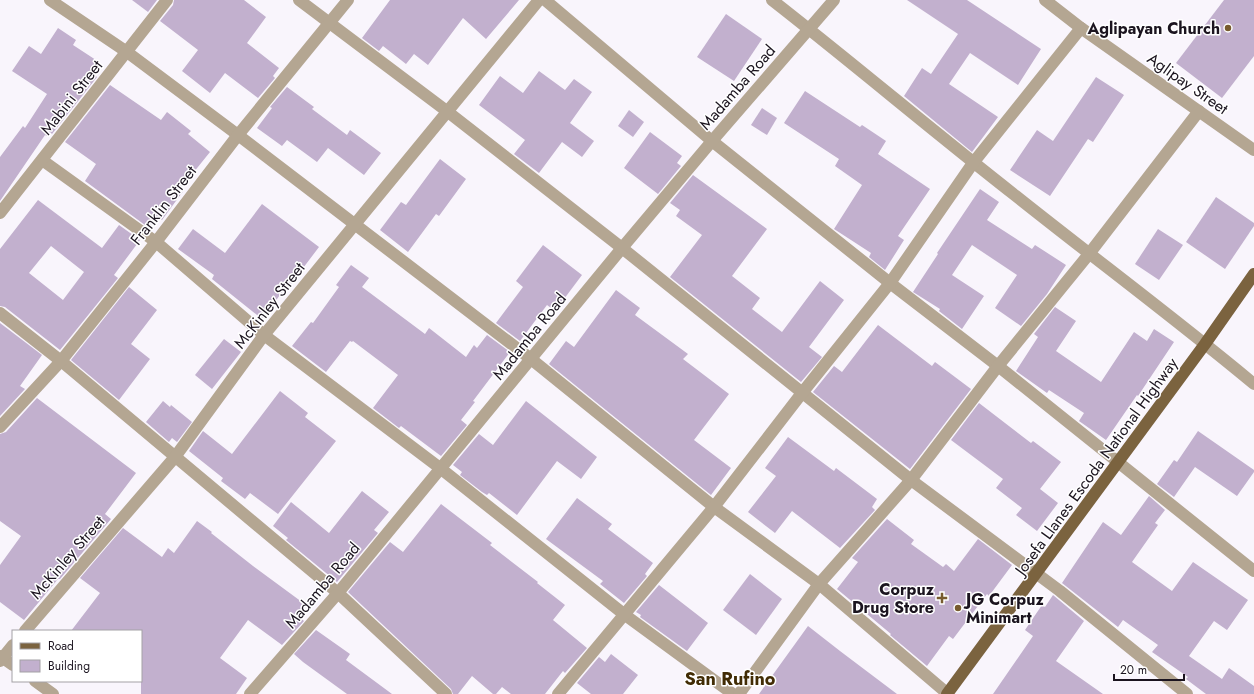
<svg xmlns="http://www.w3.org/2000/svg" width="1254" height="694" viewBox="0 0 1254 694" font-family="Jost,sans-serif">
<rect width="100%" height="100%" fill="#f9f5fc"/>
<!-- building -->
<g fill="#c2b0ce" fill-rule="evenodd">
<path d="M 132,0 L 157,0 L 148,12 Z"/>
<path d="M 174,0 L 244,0 L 266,17 L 247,43 L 279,68 L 273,76 L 275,78 L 258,98 L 225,73 L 210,93 L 182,71 L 198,50 L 160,21 L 173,5 Z"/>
<path d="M 390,0 L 519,0 L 486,39 L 463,18 L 428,65 L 414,54 L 406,64 L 383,46 L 379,51 L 362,38 Z"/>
<path d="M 907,0 L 967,0 L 1041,49 L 1018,85 L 970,53 L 949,84 L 998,117 L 972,152 L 904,96 L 922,68 L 931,74 L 958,34 Z"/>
<path d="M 1224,0 L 1254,0 L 1254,56 L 1222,98 L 1176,63 Z"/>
<path d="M 726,14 L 762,39 L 734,81 L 697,57 Z"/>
<path d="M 58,28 L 76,40 L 73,45 L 99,62 L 92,73 L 97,77 L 52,134 L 50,132 L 47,136 L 45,135 L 0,201 L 0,157 L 23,126 L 25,128 L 47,94 L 12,71 L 29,46 L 41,54 Z"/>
<path d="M 539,71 L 565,90 L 574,79 L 592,92 L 570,123 L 594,141 L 582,157 L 562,142 L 539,173 L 514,154 L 525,140 L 479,105 L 500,76 L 523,93 Z"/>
<path d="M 1096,77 L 1124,95 L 1093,142 L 1088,139 L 1050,196 L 1010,170 L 1037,130 L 1053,141 Z"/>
<path d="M 110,85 L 161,120 L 167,112 L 191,131 L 188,134 L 210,152 L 181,188 L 184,190 L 162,220 L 157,217 L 149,228 L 85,181 L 96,164 L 65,142 Z"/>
<path d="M 287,87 L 314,107 L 312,109 L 347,135 L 350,130 L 381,153 L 364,175 L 328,148 L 317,162 L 287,140 L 282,146 L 257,128 L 272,108 L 270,107 Z"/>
<path d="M 805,91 L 860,127 L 862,125 L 886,141 L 878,154 L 930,189 L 898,236 L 904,240 L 885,270 L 869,257 L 871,253 L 834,229 L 862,185 L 835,166 L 839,159 L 784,123 Z"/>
<path d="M 762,108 L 777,118 L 767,135 L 751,125 Z"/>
<path d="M 629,110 L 644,122 L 633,137 L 618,126 Z"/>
<path d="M 650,132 L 682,156 L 677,163 L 681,166 L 658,194 L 624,168 Z"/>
<path d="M 440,159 L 466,179 L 439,216 L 436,214 L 408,252 L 380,230 L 401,202 L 406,205 Z"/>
<path d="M 693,175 L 767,229 L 732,276 L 760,298 L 752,309 L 782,332 L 820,281 L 844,300 L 809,347 L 822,357 L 801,382 L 670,277 L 702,235 L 676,216 L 680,210 L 670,203 Z"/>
<path d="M 980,189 L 999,202 L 987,220 L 1032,249 L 1035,245 L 1066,265 L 1047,294 L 1021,326 L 995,308 L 1017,275 L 972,245 L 952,275 L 984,296 L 962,329 L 939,311 L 940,309 L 913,292 L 938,254 L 937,253 Z"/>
<path d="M 1216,197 L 1254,223 L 1254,226 L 1225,269 L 1186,242 Z"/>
<path d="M 38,200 L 102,248 L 119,225 L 140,240 L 114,275 L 118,278 L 60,350 L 5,307 L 0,306 L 0,249 ZM 51,246 L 84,272 L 63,300 L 29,273 Z"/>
<path d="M 262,204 L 319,247 L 291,284 L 289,283 L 262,319 L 212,279 L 214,275 L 178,249 L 193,229 L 225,253 Z"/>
<path d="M 1158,229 L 1183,245 L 1159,280 L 1135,264 Z"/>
<path d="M 543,245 L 582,275 L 555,311 L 547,305 L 520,341 L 496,323 L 523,287 L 516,281 Z"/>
<path d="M 351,265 L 369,278 L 362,287 L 425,334 L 429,328 L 466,357 L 474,345 L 477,348 L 487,335 L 510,352 L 473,401 L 475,402 L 461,420 L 467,425 L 441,456 L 401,426 L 399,428 L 373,408 L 398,375 L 353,341 L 352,342 L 350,341 L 326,372 L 292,346 L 311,322 L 313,323 L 339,287 L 336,285 Z"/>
<path d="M 129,287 L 157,310 L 131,344 L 150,359 L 119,400 L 71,360 Z"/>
<path d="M 616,290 L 640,308 L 635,315 L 688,354 L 683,359 L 729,394 L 694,440 L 731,468 L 711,495 L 549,364 L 566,341 L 574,347 Z"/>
<path d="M 1055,307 L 1076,321 L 1056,351 L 1101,382 L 1134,332 L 1147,341 L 1154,329 L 1174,342 L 1138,396 L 1137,395 L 1106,440 L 1079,421 L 1084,413 L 1049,390 L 1047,393 L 1016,371 L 1038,337 L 1034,334 Z"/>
<path d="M 0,323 L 42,355 L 20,386 L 25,389 L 0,416 Z"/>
<path d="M 878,325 L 932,366 L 935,362 L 971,389 L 910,469 L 813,392 L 834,366 L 842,372 Z"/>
<path d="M 224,339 L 241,352 L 212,389 L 195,375 Z"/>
<path d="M 280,391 L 308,413 L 305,417 L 336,441 L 278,514 L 250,493 L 245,499 L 221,481 L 223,478 L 189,451 L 203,431 L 232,454 Z"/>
<path d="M 37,398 L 136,473 L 105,514 L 111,519 L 60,579 L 58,579 L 24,620 L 0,602 L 0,565 L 21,536 L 0,521 L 0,434 L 6,432 Z"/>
<path d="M 163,401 L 170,407 L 171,405 L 192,422 L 177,442 L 172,438 L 169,442 L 146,422 Z"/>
<path d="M 526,401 L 597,457 L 581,479 L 557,461 L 517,515 L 489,493 L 487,495 L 482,492 L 460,475 L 462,472 L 453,465 L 479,434 L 493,445 Z"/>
<path d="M 979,403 L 1031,443 L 1033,441 L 1061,462 L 1040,489 L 1058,503 L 1037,531 L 1016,515 L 1022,508 L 996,488 L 1003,479 L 951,440 Z"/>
<path d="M 1198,431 L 1254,470 L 1254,472 L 1237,496 L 1195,467 L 1174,497 L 1157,484 L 1174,460 L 1177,462 Z"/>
<path d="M 788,437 L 834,471 L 836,468 L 877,499 L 872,507 L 875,510 L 840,548 L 792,511 L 775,533 L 748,512 L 776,476 L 765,468 Z"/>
<path d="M 362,491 L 389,512 L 374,530 L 378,533 L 337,582 L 286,540 L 288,538 L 273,526 L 291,502 L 329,533 Z"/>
<path d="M 1149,496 L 1165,510 L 1155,523 L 1158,525 L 1132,562 L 1172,591 L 1193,562 L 1248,600 L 1227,630 L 1214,621 L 1189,656 L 1222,679 L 1229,668 L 1254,686 L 1254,694 L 1206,694 L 1186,679 L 1188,677 L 1152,652 L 1158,645 L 1123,620 L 1118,627 L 1062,583 L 1103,522 L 1121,535 Z"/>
<path d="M 577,498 L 612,524 L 608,529 L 653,563 L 645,574 L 647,576 L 624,603 L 600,584 L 603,581 L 546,539 Z"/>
<path d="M 441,504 L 492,543 L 490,545 L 538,582 L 537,583 L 565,605 L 553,620 L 587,648 L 565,673 L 563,671 L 545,694 L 511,694 L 502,687 L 496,694 L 493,694 L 472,676 L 458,694 L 453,694 L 451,689 L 348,592 L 390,542 L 403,552 Z"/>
<path d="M 887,519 L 914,540 L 911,544 L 943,567 L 946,564 L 954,571 L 978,539 L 1012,565 L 989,596 L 987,594 L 953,639 L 949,636 L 927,666 L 890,635 L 891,634 L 837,589 L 858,562 L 852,558 Z"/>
<path d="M 197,521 L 212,532 L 211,533 L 253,566 L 306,605 L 298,616 L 304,621 L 282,645 L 248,620 L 220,658 L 247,678 L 236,694 L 141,694 L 141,631 L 71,631 L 100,593 L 80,578 L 123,528 L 162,557 L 168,548 L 174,553 Z"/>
<path d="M 750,574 L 782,599 L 756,635 L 723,610 Z"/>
<path d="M 659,585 L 708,623 L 687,651 L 640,617 L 641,615 L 636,612 Z"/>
<path d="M 1053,595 L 1084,621 L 1056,661 L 1103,694 L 993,694 L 1033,636 L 1025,630 L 1042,605 L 1045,607 Z"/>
<path d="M 808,626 L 840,651 L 897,694 L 759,694 Z"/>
<path d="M 316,630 L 350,654 L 346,660 L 392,694 L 347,694 L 303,662 L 294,654 Z"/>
<path d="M 611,654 L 638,675 L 623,694 L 591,694 L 577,683 L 599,657 L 605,662 Z"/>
</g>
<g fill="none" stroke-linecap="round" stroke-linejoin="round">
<!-- street -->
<g stroke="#b4a692" stroke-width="12">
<path d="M 50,0 L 127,52 L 238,135 L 531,359 L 714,507 L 819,584 L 948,694"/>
<path d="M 299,0 L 448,112 L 622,248 L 911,480 L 1060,591 L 1187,694"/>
<path d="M 545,0 L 712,141 L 890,283 L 998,366 L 1254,571"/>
<path d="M 772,0 C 854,64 934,132 1016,196 C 1095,259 1176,319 1254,384"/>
<path d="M 1045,0 L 1081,28 L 1254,150"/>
<path d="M 42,160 L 156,242 L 264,335 L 440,468 L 625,615 L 733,694"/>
<path d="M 0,213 L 167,0"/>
<path d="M 0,313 L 61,361 L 338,593 L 446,694"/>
<path d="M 0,427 L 61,361 L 156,242 L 238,135 L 348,0"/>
<path d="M 25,631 L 175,457 L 264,335 L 539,0"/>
<path d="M 0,656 L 13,665"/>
<path d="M 0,661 L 13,645"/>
<path d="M 35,681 L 53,694"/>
<path d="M 250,694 L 338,593 L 622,248 L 712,141 L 834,0"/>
<path d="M 558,694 L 714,507 L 802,393 L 890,283 L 973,163 L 1081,28"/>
<path d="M 739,694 L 819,584 L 911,480 L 998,366 L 1089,254 L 1199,111"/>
</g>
<!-- primary -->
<path stroke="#7b633f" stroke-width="12" d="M 947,694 L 1205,344 L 1254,274"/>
</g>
<!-- markers -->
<g fill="#775b2e" stroke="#fff" stroke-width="1.5">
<circle cx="1228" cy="28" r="4"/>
<path d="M940 592h4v4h4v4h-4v4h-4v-4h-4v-4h4z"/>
<circle cx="958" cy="608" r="4"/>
</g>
<g text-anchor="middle" stroke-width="3" stroke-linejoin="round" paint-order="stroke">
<!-- poi labels -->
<g font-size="16" font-weight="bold" fill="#1b141f" stroke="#fff" text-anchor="end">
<text x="1220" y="34">Aglipayan Church</text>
<text x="934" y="595">Corpuz<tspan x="934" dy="18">Drug Store</tspan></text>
<text x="966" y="605" text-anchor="start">JG Corpuz<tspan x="966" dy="18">Minimart</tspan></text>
</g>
<!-- street labels -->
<g font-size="16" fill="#1b141f" stroke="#fff">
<text transform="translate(1188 83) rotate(35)" y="6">Aglipay Street</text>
<text transform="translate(737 87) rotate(-49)" y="6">Madamba Road</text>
<text transform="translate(71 97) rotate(-52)" y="6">Mabini Street</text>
<text transform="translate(163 205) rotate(-52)" y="6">Franklin Street</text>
<text transform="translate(269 305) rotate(-52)" y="6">McKinley Street</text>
<text transform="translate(529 336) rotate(-51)" y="6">Madamba Road</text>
<text transform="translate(1096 466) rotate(-54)" y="6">Josefa Llanes Escoda National Highway</text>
<text transform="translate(67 557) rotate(-49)" y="6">McKinley Street</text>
<text transform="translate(322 585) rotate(-50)" y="6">Madamba Road</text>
</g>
<!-- quarter labels -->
<g font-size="18" font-weight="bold" fill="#412c05" stroke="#fff">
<text x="730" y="685">San Rufino</text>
</g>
</g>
<!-- legend -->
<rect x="12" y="630" width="130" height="52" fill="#ffffff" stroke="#a4a1a5"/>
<rect x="20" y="643" width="20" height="6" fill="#7b633f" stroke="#a4a1a5"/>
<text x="48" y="650" font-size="12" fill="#1b141f">Road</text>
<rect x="20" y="660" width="20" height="12" fill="#c2b0ce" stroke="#a4a1a5"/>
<text x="48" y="670" font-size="12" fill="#1b141f">Building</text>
<!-- scale -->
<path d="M1114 674v6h70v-6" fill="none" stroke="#1b141f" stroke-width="2"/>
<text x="1120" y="674" font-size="12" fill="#1b141f" stroke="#ffffff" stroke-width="3" paint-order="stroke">20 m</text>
</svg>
